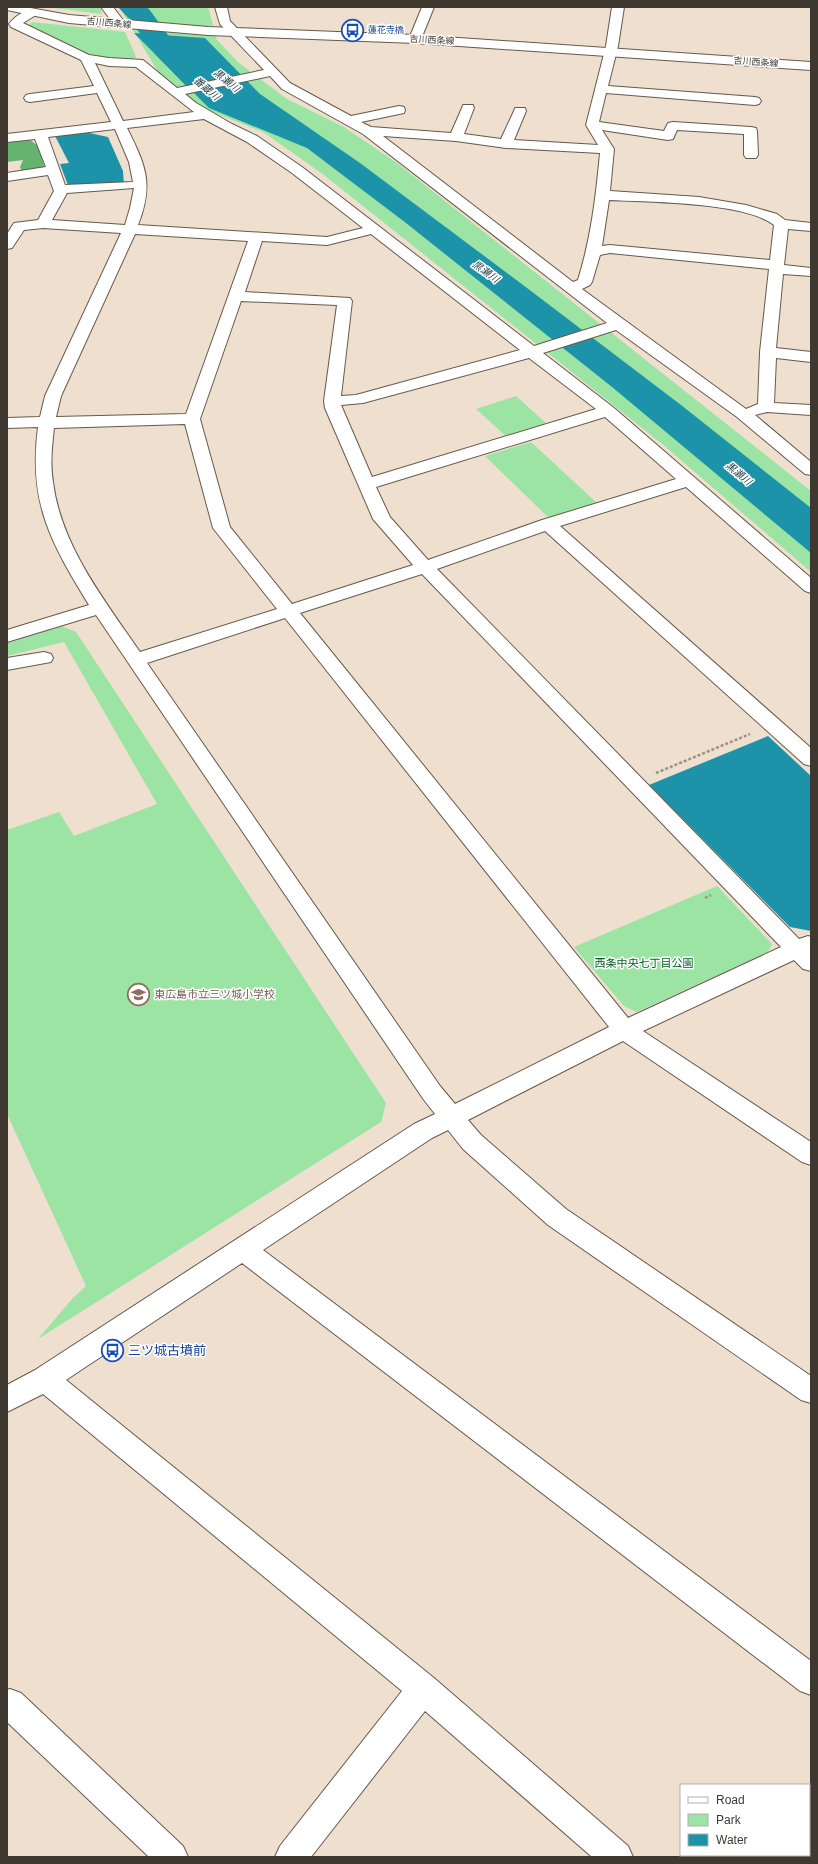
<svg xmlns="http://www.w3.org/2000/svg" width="818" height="1864" viewBox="0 0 818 1864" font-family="Helvetica,'Noto Sans JP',sans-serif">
<rect width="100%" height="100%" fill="#eedfcf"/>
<!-- green -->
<g fill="#9be4a3">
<path d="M 47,7 L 100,7 L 102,14 Z"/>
<path d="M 124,7 L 208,7 L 217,40 L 239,63 L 287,99 L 344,127 L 397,163 L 811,491 L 811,572 L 661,443 L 324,175 L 263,132 L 200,107 L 160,75 L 121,10 Z"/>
<path d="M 32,22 L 125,32 L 136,57 L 133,59 L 104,58 L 91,55 L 28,26 Z"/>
<path d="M 516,396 L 548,425 L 507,437 L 476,409 Z"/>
<path d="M 531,442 L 598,504 L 550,519 L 485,456 Z"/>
<path d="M 62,626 L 76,632 L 386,1103 L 381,1122 L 38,1339 L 72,1299 L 86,1286 L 7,1114 L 7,830 L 59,812 L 74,836 L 157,804 L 64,642 L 7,656 L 7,643 Z"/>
<path d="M 717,886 L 772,944 L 768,952 L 637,1012 L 624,1006 L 574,947 Z"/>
</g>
<!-- forest -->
<path fill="#64b46f" d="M 29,139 L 38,146 L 44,165 L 42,169 L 22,172 L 20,167 L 23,160 L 7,162 L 7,142 Z"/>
<!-- water -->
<g fill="#1d93aa">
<path d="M 134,33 L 205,38 L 260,94 L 360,163 L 527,288 L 681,405 L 811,508 L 811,553 L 612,387 L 406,223 L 307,148 L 209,108 Z"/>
<path d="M 85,132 L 108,137 L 123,171 L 124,185 L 69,188 L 60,164 L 69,163 L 55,136 Z"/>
<path d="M 768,736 L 811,776 L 811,931 L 790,927 L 649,785 Z"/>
</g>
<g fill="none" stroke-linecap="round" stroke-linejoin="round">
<!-- river -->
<path fill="#1d93aa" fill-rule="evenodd" d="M 118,7 L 146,7 L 149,9 L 173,42 L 210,78 L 214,84 L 210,90 L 200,92 L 190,90 L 155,54 L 131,21 Z"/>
<defs>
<g id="minor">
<path d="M 101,7 L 113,7 L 126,24 L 124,27 L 116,27 Z"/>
<path d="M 215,7 L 227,7 L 230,21 L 290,83 L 351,116 L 399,106 L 404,107 L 405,110 L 404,113 L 361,122 L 371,127 L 451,133 L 462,108 L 463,105 L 473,105 L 474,108 L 464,134 L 501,139 L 514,111 L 515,108 L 525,108 L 526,111 L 514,140 L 598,145 L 586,125 L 606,46 L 612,7 L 624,7 L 618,46 L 608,86 L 755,97 L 759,98 L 761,101 L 759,104 L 755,105 L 606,93 L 599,122 L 664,131 L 668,123 L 673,122 L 751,127 L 756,128 L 757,131 L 758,155 L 756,158 L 746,158 L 744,155 L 744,134 L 677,130 L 673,139 L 668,140 L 602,130 L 614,149 L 610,191 L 699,197 L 746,205 L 777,214 L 785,220 L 811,223 L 811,231 L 788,229 L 784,265 L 811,268 L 811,276 L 783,274 L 776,348 L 811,352 L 811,362 L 776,358 L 774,403 L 811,405 L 811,415 L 767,412 L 755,415 L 811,462 L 811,475 L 805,474 L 737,417 L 616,330 L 543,353 L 614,408 L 811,578 L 811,593 L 805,591 L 686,487 L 560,526 L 811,748 L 811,766 L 804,764 L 545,531 L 437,569 L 799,939 L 808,936 L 811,937 L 811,971 L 803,969 L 794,960 L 643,1031 L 811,1142 L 811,1165 L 802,1162 L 623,1041 L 468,1120 L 481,1135 L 566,1209 L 811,1376 L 811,1403 L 801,1400 L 548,1225 L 463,1149 L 448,1130 L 432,1138 L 263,1250 L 811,1661 L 811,1695 L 800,1691 L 242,1263 L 66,1380 L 434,1678 L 628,1846 L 633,1857 L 592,1857 L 425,1711 L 311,1857 L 275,1857 L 280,1846 L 402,1691 L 43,1394 L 7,1412 L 7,1385 L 35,1370 L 414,1124 L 435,1114 L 424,1100 L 96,615 L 7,642 L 7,630 L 89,605 C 51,543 28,503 38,427 L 7,428 L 7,418 L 40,417 L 45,396 L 121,233 L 43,228 L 24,230 L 12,248 L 7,249 L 7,234 L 14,223 L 38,220 L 54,191 L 48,175 L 7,181 L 7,173 L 46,167 L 35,139 L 7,142 L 7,134 L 111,122 L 97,93 L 30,102 L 26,101 L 24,98 L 26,95 L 30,94 L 94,86 L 81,60 L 11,27 L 9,24 C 15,16 27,8 37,11 L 39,13 L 23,23 L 89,55 L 109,58 L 143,60 L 177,88 L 264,70 L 220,24 ZM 95,63 L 109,66 L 136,67 L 194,112 L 123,121 ZM 270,76 L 282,89 L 363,134 L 607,323 L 534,346 L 302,167 L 257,136 L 232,124 L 196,103 L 185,94 ZM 204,119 L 247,142 L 292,173 L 363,228 L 327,237 L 138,225 C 154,184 146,166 127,128 ZM 115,129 L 129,162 L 133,182 L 65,185 L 48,137 ZM 383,136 L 456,141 L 506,148 L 600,153 C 596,196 591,238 578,280 L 573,282 ZM 134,188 L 130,208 L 125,225 L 52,220 L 67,193 ZM 609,200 C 648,202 745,202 774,225 L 770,260 L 610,245 L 602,246 ZM 135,234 L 248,241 L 186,414 L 56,417 L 61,396 ZM 371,234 L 520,350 L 356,395 L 341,396 L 352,301 L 350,298 L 245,292 L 262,241 L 327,245 ZM 610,253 L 769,269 L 760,352 L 758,404 L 746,409 L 582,289 L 590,285 L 592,282 L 600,255 ZM 241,301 L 337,305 L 324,401 L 325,408 L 373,519 L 413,565 L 292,604 L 230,527 L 200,419 ZM 529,358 L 596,409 L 372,477 L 341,405 L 363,403 ZM 605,417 L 676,479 L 542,520 L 428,560 L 390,517 L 376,487 ZM 185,424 L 213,528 L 277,609 L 140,652 C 105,601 61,546 53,482 C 50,464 52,446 54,428 ZM 422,574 L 781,947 L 628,1018 L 300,613 ZM 285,618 L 609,1027 L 455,1104 L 440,1086 L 147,663 Z"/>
<path d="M 422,7 L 434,7 L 421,39 L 419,42 L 411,42 L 409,39 Z"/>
<path d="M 44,652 L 51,654 L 53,658 L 51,662 L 7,670 L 7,658 Z"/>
<path d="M 10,1689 L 21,1693 L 183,1846 L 188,1857 L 149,1857 L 7,1722 L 7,1690 Z"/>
</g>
<path id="major" d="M 7,7 L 25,7 L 69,15 L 208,27 L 415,35 L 811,62 L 811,70 L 415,43 L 208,35 L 69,23 L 7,10 Z"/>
</defs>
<!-- minor casing -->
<use href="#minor" stroke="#66594b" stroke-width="2"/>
<!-- major casing -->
<use href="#major" stroke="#66594b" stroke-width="2"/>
<!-- path -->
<g stroke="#9d9287" stroke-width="2.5" stroke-dasharray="3 2" stroke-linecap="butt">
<path d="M 656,773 L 750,734"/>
<path d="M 705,898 L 711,895"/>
</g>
<!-- minor -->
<use href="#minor" fill="#fff" fill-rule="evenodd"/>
<!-- major -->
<use href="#major" fill="#fff" fill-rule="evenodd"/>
</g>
<!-- icons -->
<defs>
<symbol id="bus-ring" viewBox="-11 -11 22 22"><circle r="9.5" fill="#fff" stroke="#1a4fb4" stroke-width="1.5"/><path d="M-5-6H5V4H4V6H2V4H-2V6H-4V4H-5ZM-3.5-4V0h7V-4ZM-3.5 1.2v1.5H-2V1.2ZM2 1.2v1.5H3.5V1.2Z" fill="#1a4fb4"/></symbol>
<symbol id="school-ring" viewBox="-11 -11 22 22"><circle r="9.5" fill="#fff" stroke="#8d6e63" stroke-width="1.5"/><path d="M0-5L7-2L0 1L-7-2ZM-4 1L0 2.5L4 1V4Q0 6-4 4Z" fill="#8d6e63"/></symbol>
</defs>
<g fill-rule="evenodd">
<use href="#bus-ring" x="340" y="18" width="25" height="25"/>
<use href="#school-ring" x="126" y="982" width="25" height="25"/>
<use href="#bus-ring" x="100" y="1338" width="25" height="25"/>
</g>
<g text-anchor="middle" stroke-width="3" stroke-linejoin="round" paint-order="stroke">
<!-- far-street labels -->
<g font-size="9" fill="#3e3831" stroke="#fff">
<text transform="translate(109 23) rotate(5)" y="3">吉川西条線</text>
<text transform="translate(432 40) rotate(3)" y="3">吉川西条線</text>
<text transform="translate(756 62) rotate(4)" y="3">吉川西条線</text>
</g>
<!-- far-transit labels -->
<g font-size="9" fill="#164399" stroke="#fff" text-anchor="start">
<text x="368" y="33">蓮花寺橋</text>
</g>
<!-- far-water labels -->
<g font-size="10" font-style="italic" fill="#253d43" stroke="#fff">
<text transform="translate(227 80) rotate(39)" y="4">黒瀬川</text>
<text transform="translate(207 88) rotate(41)" y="4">番蔵川</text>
<text transform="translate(486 271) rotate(36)" y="4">黒瀬川</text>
<text transform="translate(739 473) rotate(40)" y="4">黒瀬川</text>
</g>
<!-- park labels -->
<g font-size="11" fill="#036121" stroke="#fff">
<text x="644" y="967">西条中央七丁目公園</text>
</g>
<!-- education labels -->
<g font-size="11" fill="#785e54" stroke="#fff" text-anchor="start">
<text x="154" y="998">東広島市立三ツ城小学校</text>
</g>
<!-- near-transit labels -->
<g font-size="13" fill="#164399" stroke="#fff" text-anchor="start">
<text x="128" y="1355">三ツ城古墳前</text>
</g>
</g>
<!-- border -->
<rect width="818" height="1864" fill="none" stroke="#3e3831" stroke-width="16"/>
<!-- legend -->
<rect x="680" y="1784" width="130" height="72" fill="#ffffff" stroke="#b2afad"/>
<rect x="688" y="1797" width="20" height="6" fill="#ffffff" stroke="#b2afad"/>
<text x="716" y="1804" font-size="12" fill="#3e3831">Road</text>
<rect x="688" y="1814" width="20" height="12" fill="#9be4a3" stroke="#b2afad"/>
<text x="716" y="1824" font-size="12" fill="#3e3831">Park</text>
<rect x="688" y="1834" width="20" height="12" fill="#1d93aa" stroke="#b2afad"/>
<text x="716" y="1844" font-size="12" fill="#3e3831">Water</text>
</svg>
